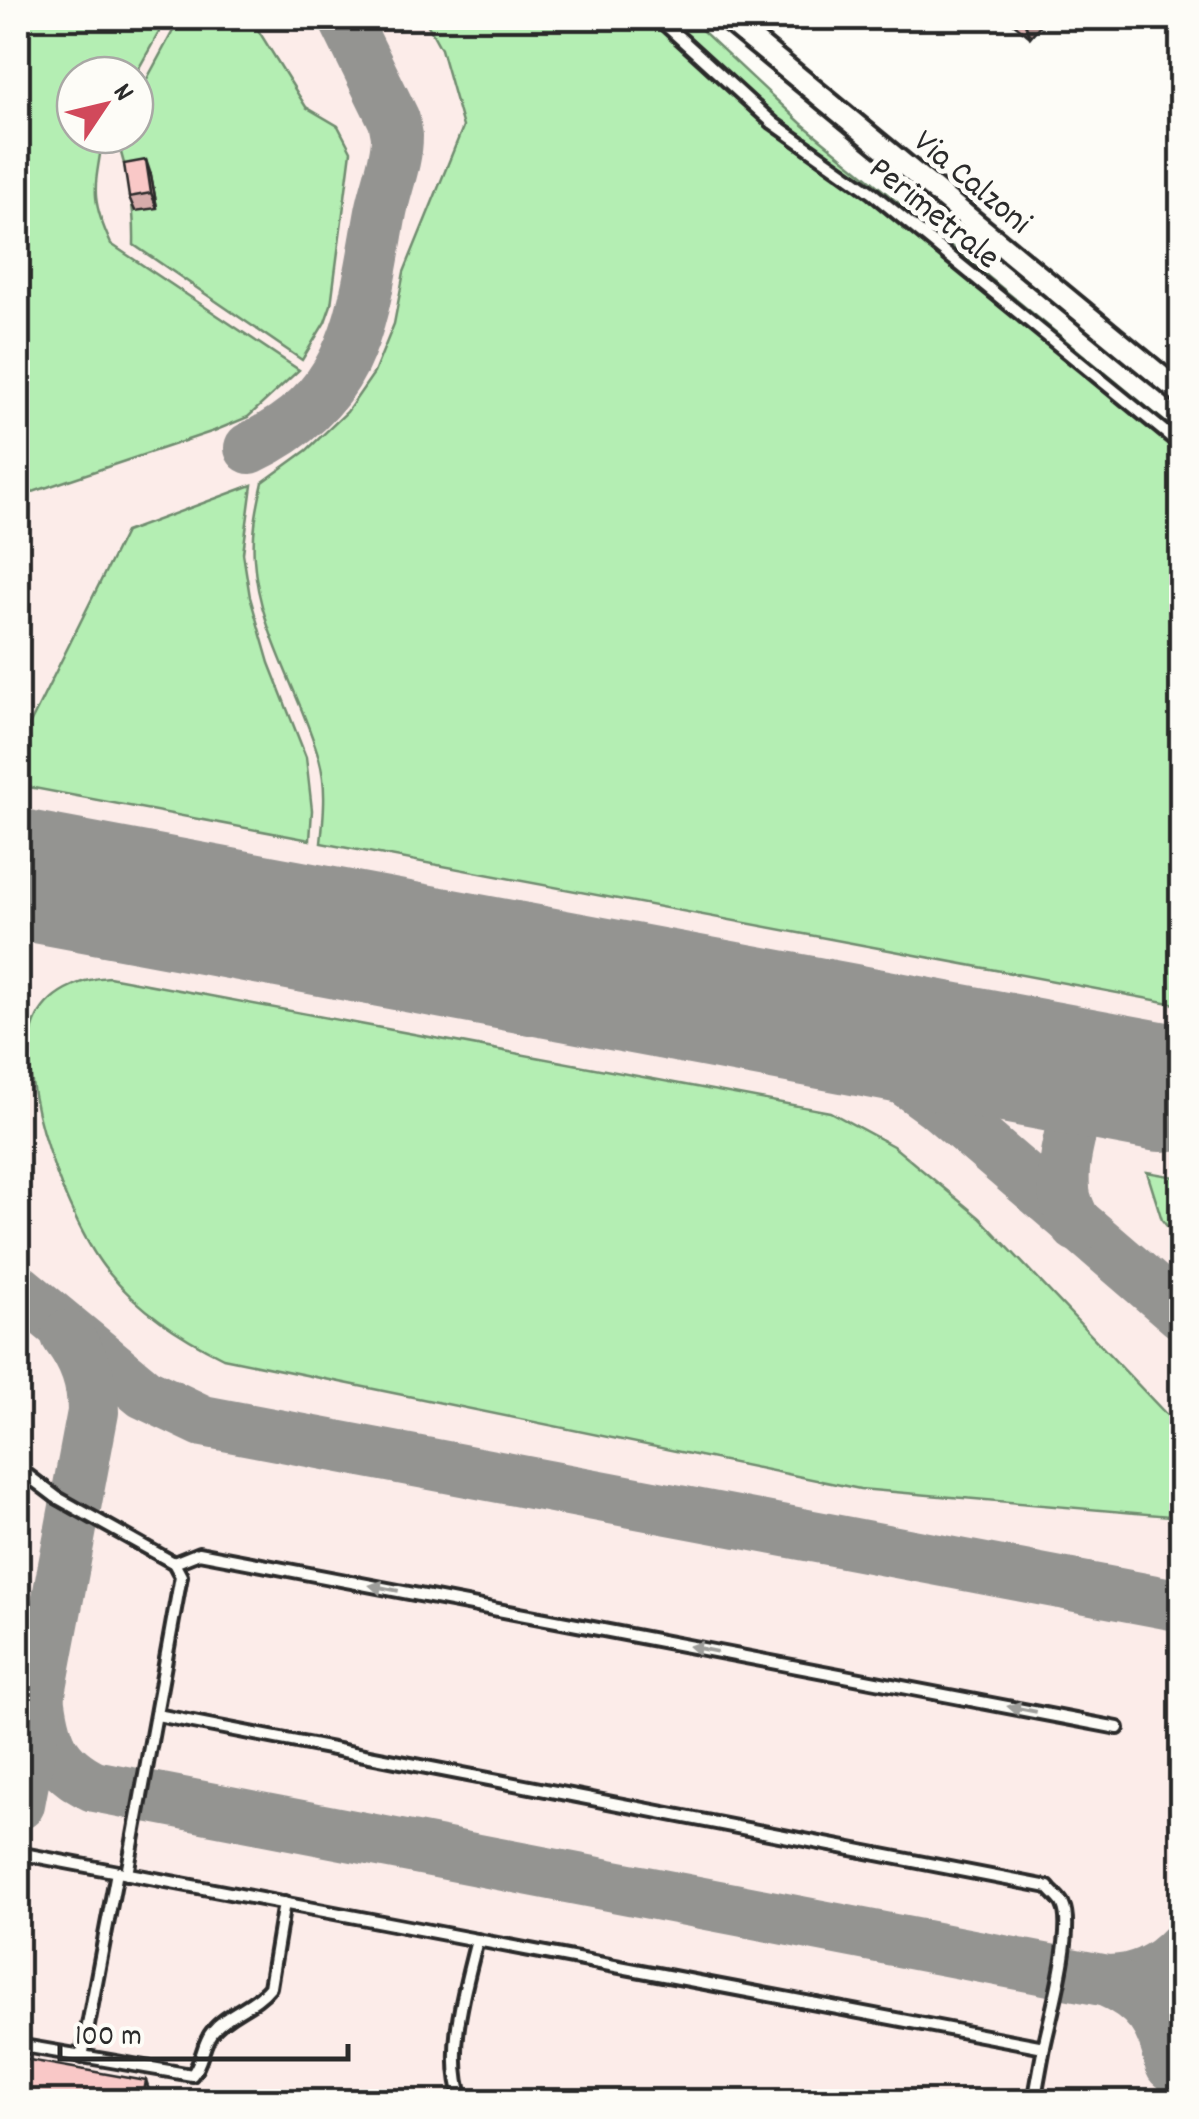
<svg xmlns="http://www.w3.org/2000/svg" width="1199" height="2119" viewBox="0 0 1199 2119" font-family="Dekko,sans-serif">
<rect width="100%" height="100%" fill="#fdfcf7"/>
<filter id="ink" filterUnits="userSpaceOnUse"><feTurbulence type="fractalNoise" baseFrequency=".01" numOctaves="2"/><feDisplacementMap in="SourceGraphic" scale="20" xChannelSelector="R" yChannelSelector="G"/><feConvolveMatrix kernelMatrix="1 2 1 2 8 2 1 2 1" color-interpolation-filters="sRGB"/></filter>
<g filter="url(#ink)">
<!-- built -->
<path fill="#fcece9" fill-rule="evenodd" d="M 18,18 L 689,18 L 801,123 L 1181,435 L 1181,2101 L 18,2101 ZM 75,75 L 135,75 L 135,135 L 75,135 Z"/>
<!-- green -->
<g fill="#b4eeb3" stroke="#708c6f" stroke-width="2.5">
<path d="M 18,18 L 167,18 L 135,75 L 75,75 L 75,135 L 103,135 C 96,186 88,194 111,244 L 299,370 L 248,417 L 214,431 L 18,497 Z"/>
<path d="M 180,18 L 259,18 L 258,30 L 306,107 L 338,126 L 351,151 L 331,305 L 325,322 L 302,360 L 134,245 C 135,206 128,174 116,136 L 135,135 L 135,101 Z"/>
<path d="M 424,18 L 689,18 L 801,123 L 1181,435 L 1181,1005 L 321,843 C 324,814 327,786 319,758 C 300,692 258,629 254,559 C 252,533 257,508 263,482 L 307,450 L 347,412 L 374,373 L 394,324 L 404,272 L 463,127 L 441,49 Z"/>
<path d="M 252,485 L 243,553 L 250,597 L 269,663 L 306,757 L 312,810 L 310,840 L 18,785 L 18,748 L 125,532 Z"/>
<path d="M 109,977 L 830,1112 L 893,1146 L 980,1218 L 1181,1430 L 1181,1517 L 860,1489 L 223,1358 C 179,1336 139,1310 108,1272 C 70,1227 12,1078 35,1022 C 47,992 80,979 109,977 Z"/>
<path d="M 1147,1172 L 1181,1178 L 1181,1244 L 1162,1220 Z"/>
</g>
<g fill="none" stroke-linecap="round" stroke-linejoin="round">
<!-- taxiway -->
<g stroke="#949491" stroke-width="52">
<path d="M 250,448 C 358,397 362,316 381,212 C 386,186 397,162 397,136 L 394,120 L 344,18"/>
<path d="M 18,889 L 34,885 L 81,885"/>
<path d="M 792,1020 L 846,1044 L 888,1068 L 938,1104 L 1182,1314"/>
<path d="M 1031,1063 C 1104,1102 1059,1128 1064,1188 C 1064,1201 1071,1214 1077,1226"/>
<path d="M 18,1289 L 144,1393 L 203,1421 L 1182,1606"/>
<path d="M 39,1695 C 44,1739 52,1766 94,1786 L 1107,1981 C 1136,1981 1162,1969 1182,1947"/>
<path d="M 19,1804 L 93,1412 C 93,1383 85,1360 67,1336"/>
<path d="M 1107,1981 C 1147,1998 1164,2023 1171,2065"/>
</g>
<!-- runway -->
<path stroke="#949491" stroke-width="130" d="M 18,874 L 1162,1087"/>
<defs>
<g id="service">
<path d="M 658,18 L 773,123 L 872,193 L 1182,446"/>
<path d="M 18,1468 L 56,1497 L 174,1563 L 181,1576 L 127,1874"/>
<path d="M 174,1563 L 199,1553 L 1118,1728"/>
<path d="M 157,1715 L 1048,1887 C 1052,1893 1061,1899 1063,1905 C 1075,1929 1050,2018 1044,2047"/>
<path d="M 18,1853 L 477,1940"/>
<path d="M 18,2045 L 192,2075 C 203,2062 202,2044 212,2032 C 228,2012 255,2006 270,1987 L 284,1903"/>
<path d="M 82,2057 L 117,1872"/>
<path d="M 463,2102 C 445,2053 465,1989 477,1940 L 1044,2047 L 1034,2102"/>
</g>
<path id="minor" d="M 726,18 L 1182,394"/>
</defs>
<!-- service casing -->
<use href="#service" stroke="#2b2b2b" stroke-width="18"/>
<!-- minor casing -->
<use href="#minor" stroke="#2b2b2b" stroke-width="28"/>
<!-- service -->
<use href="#service" stroke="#fdfcf7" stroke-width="10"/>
<!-- minor -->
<use href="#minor" stroke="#fdfcf7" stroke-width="20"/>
</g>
<!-- wall -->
<g fill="#d6acab" stroke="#2b2b2b" stroke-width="2.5">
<path d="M 1007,18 L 1046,18 L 1030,37 Z"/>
<path d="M 151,175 L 157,208 L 135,211 L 129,197 Z"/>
</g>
<!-- shaded-wall -->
<g fill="#ae8c8b" stroke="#2b2b2b" stroke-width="2.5">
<path d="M 1023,18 L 1046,18 L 1030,37 Z"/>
<path d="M 146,160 L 151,175 L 157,208 L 151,193 Z"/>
<path d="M 146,2081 L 153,2102 L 143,2097 Z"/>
</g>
<!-- building -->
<g fill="#f9c8c7" stroke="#2b2b2b" stroke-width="2.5">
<path d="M 146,160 L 151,193 L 129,197 L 124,164 Z"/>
<path d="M 18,2058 L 146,2081 L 143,2097 L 166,2102 L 18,2102 Z"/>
</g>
<!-- one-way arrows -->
<defs><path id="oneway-solid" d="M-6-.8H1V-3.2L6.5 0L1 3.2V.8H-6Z" transform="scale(2.5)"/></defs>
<g fill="#9e9e9b">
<use href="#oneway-solid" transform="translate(384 1588) rotate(-169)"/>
<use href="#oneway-solid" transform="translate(703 1649) rotate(-169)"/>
<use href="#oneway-solid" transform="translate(1022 1709) rotate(-169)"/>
</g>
</g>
<g text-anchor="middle" stroke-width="10" stroke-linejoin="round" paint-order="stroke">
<!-- street labels -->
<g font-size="35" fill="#2b2b2b" stroke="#fdfcf7">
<text transform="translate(974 180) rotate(40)" y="12">Via Calzoni</text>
<text transform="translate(936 211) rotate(39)" y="12">Perimetrale</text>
</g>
</g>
<!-- margin -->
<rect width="1199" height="2119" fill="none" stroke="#fdfcf7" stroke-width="60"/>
<rect x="30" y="30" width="1139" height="2059" fill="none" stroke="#2b2b2b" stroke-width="4" filter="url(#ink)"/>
<!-- north arrow -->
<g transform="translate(105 105) rotate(55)"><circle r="48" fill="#fdfcf7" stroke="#a9a8a5" stroke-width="2.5"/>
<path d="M0-8L18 38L0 25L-18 38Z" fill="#d1495b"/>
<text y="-15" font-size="28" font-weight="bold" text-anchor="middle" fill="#2b2b2b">N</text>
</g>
<!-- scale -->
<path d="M60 2044v15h288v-15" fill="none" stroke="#2b2b2b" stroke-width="5"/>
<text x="75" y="2044" font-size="30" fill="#2b2b2b" stroke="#fdfcf7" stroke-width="8" paint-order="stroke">100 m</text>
</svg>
